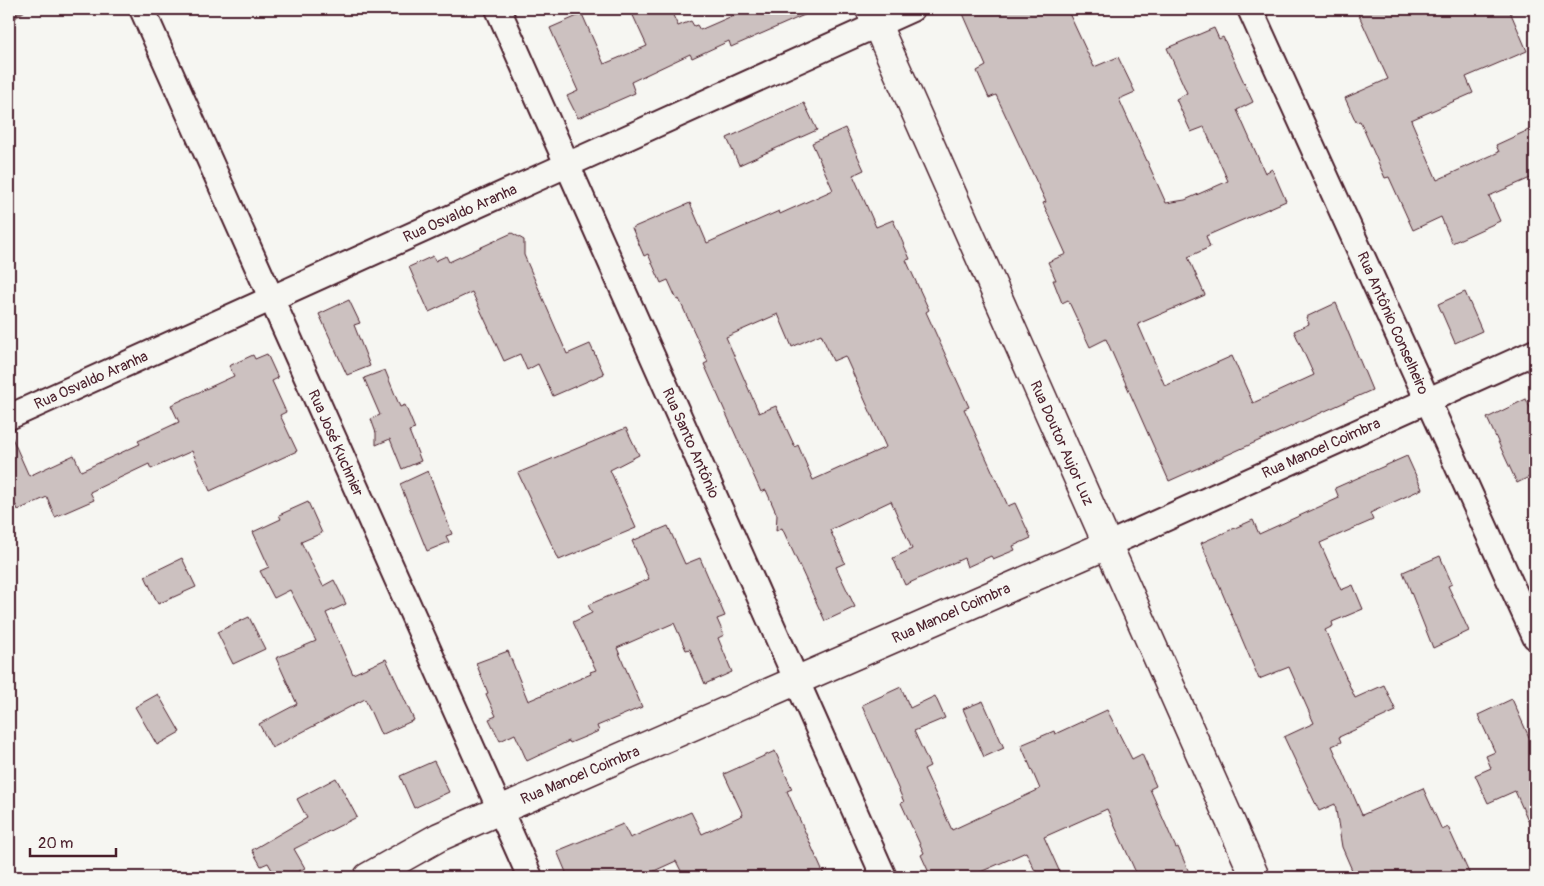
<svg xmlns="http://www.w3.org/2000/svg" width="1544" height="886" viewBox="0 0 1544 886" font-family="Pangolin,sans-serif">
<rect width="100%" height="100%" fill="#f6f6f2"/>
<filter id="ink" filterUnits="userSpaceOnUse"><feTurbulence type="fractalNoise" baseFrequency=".02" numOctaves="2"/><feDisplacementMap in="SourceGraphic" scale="10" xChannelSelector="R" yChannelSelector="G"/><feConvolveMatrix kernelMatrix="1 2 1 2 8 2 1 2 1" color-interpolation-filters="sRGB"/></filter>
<g filter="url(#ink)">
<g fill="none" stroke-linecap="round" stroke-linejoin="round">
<!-- stream -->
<path stroke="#8e747a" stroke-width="9" d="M 9,18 L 21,9"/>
</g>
<!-- building -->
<g fill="#ccc1c0" stroke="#4a1f2b" fill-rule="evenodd">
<path d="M 630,9 L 670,9 L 678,26 L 691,21 L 694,26 L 697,25 L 700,30 L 748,9 L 818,9 L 731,47 L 729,41 L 692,58 L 690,54 L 631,82 L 635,93 L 578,118 L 567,96 L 578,91 L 550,28 L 582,14 L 604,64 L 647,46 Z"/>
<path d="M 961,9 L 1067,9 L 1094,67 L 1118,57 L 1135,92 L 1119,99 L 1166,203 L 1185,200 L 1228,181 L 1204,127 L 1191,132 L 1176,99 L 1187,93 L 1167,48 L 1214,28 L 1219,39 L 1223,37 L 1253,102 L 1237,110 L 1265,173 L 1272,169 L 1286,201 L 1206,236 L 1210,247 L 1188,257 L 1205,295 L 1138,324 L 1165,386 L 1232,356 L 1253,403 L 1314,375 L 1294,331 L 1309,324 L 1306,317 L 1336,303 L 1372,390 L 1169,481 L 1106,339 L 1090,347 L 1068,300 L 1062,303 L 1053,280 L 1056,280 L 1048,262 L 1066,254 L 1043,203 L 1046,202 L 996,95 L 989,98 L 977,71 L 986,66 Z"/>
<path d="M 1356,9 L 1509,9 L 1527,51 L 1466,77 L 1473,93 L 1411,120 L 1437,180 L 1499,152 L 1496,145 L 1535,127 L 1535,176 L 1489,196 L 1500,221 L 1452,243 L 1441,217 L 1413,230 L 1389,177 L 1385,178 L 1360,121 L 1356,122 L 1345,98 L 1388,79 Z"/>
<path d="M 804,103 L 817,130 L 739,165 L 727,138 Z"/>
<path d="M 845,128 L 864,170 L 853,175 L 876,227 L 893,220 L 910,259 L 906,260 L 929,310 L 926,312 L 969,407 L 964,409 L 1008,506 L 1015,503 L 1031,538 L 1013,546 L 1015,550 L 993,559 L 991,556 L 967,567 L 964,558 L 905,585 L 893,558 L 912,549 L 891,501 L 830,530 L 845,563 L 836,567 L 855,607 L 825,621 L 782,528 L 776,531 L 777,515 L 766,490 L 761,492 L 704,364 L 708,362 L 679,299 L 677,300 L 668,280 L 661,283 L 648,254 L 644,256 L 632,228 L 690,203 L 707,243 L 779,211 L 780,214 L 833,190 L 812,143 ZM 778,314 L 792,347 L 821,334 L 833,361 L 845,356 L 886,447 L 813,480 L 798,445 L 795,447 L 776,406 L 759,413 L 726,337 Z"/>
<path d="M 512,233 L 524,240 L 524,255 L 567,354 L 590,344 L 604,374 L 553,396 L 538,364 L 527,370 L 520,354 L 504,361 L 472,292 L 429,312 L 409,267 L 433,256 L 435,261 L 446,256 L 449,262 Z"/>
<path d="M 1465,292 L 1482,331 L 1455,343 L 1438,304 Z"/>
<path d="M 349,300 L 360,323 L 354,325 L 370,366 L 347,375 L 319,314 Z"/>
<path d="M 267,354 L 278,378 L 272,381 L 286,412 L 280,415 L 297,451 L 210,491 L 192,451 L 151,469 L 149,464 L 90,492 L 94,500 L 55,517 L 47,497 L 18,510 L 16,505 L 9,508 L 9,431 L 29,476 L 74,455 L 81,471 L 140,444 L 138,441 L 179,422 L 171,405 L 234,376 L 229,366 L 253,355 L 255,359 Z"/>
<path d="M 385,370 L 400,407 L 405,405 L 415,429 L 409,431 L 421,461 L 402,469 L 390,439 L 376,445 L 376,433 L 371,419 L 380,415 L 364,378 Z"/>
<path d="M 1526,399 L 1535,418 L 1535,474 L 1517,483 L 1487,418 Z"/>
<path d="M 626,428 L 639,455 L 610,470 L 636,528 L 559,560 L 518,473 Z"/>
<path d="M 1407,456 L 1422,489 L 1370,513 L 1373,520 L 1320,543 L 1341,590 L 1353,585 L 1363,609 L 1332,622 L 1333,626 L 1325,630 L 1355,698 L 1384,685 L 1396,711 L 1339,737 L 1341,742 L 1332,746 L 1362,815 L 1423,788 L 1442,830 L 1448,827 L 1471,877 L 1355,877 L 1342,847 L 1335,804 L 1319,811 L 1284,737 L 1314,723 L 1289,667 L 1259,679 L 1201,543 L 1253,520 L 1259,534 L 1339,498 L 1335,488 Z"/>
<path d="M 428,471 L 452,534 L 446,536 L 449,542 L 427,551 L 400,484 Z"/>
<path d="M 308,502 L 322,533 L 301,542 L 323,586 L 334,580 L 346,604 L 326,613 L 353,674 L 386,659 L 414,720 L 381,735 L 365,699 L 272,748 L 259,724 L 297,704 L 276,658 L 316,641 L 290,590 L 274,598 L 260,571 L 269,567 L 253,532 L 281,519 L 279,515 Z"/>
<path d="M 668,526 L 685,564 L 700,558 L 725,616 L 717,619 L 724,635 L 718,638 L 732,672 L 705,684 L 690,649 L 686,650 L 674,623 L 617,648 L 642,707 L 597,726 L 599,731 L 570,743 L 569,741 L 527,761 L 515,734 L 500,741 L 489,719 L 496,716 L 486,694 L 488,693 L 476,663 L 508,651 L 528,701 L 591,674 L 590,672 L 596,670 L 573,622 L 592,613 L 588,605 L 649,579 L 632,541 Z"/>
<path d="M 1440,556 L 1452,584 L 1448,586 L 1469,631 L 1433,648 L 1403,572 Z"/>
<path d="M 182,558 L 196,587 L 158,604 L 145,576 Z"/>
<path d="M 249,617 L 265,649 L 233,664 L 217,632 Z"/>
<path d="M 901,687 L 910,708 L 935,696 L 945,718 L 914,731 L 930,766 L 924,769 L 952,830 L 1040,789 L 1021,745 L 1054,731 L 1055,734 L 1107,710 L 1132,759 L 1142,754 L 1156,786 L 1150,789 L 1176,848 L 1178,847 L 1191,877 L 1138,877 L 1107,809 L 1044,837 L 1062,877 L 1038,877 L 1026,852 L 969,877 L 931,877 L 921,855 L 924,853 L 901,803 L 904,802 L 862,705 Z"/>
<path d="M 158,694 L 180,732 L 157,745 L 135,707 Z"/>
<path d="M 1512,699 L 1529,737 L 1535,734 L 1535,836 L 1515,791 L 1488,803 L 1475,775 L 1491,768 L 1486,756 L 1495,752 L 1478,715 Z"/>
<path d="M 983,701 L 1004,748 L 984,757 L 963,709 Z"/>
<path d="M 775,751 L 792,789 L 787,791 L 825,877 L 684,877 L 676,861 L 641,877 L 568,877 L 557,851 L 623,824 L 630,838 L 691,812 L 702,834 L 743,815 L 724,774 Z"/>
<path d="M 434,761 L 449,792 L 414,808 L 400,776 Z"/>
<path d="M 336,778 L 357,817 L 294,849 L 305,868 L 287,877 L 276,877 L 268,863 L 261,866 L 252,850 L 307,818 L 297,799 Z"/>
</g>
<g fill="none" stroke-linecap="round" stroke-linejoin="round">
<defs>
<g id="street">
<path d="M 142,9 L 530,877"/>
<path d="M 498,9 L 884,877"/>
<path d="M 1250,9 L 1535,637"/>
<path d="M 9,417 L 912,9"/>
<path d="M 1107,545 L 1535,352"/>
</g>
<g id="secondary">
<path d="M 870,9 L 1255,877"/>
<path d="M 368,877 L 439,837 L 500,810 L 1107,545"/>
</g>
</defs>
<!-- street casing -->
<use href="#street" stroke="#4a1f2b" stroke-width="28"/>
<!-- secondary casing -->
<use href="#secondary" stroke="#4a1f2b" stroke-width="31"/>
<!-- street -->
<use href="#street" stroke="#f6f6f2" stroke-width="24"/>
<!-- secondary -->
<use href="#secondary" stroke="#f6f6f2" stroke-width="28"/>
</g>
</g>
<g text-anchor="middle" stroke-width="4" stroke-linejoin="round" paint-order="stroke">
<!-- street labels -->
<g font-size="15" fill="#4a1f2b" stroke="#f6f6f2">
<text transform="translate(460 213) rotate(-24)" y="5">Rua Osvaldo Aranha</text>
<text transform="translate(1393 323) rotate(66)" y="5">Rua Antônio Conselheiro</text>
<text transform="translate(91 380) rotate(-24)" y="5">Rua Osvaldo Aranha</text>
<text transform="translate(336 443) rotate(66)" y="5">Rua José Kuchnier</text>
<text transform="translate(691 443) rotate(66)" y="5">Rua Santo Antônio</text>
<text transform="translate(1062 443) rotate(66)" y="5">Rua Doutor Aujor Luz</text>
<text transform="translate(1321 448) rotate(-24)" y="5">Rua Manoel Coimbra</text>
<text transform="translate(951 613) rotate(-24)" y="5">Rua Manoel Coimbra</text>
<text transform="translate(580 775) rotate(-23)" y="5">Rua Manoel Coimbra</text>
</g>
</g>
<!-- margin -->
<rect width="1544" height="886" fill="none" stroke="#f6f6f2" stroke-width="30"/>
<rect x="15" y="15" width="1514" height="856" fill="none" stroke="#4a1f2b" stroke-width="2" filter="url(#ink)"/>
<!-- scale -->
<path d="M30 848v8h86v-8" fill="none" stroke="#4a1f2b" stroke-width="2.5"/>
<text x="38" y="848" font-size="15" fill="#4a1f2b" stroke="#f6f6f2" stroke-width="4" paint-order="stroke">20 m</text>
</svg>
